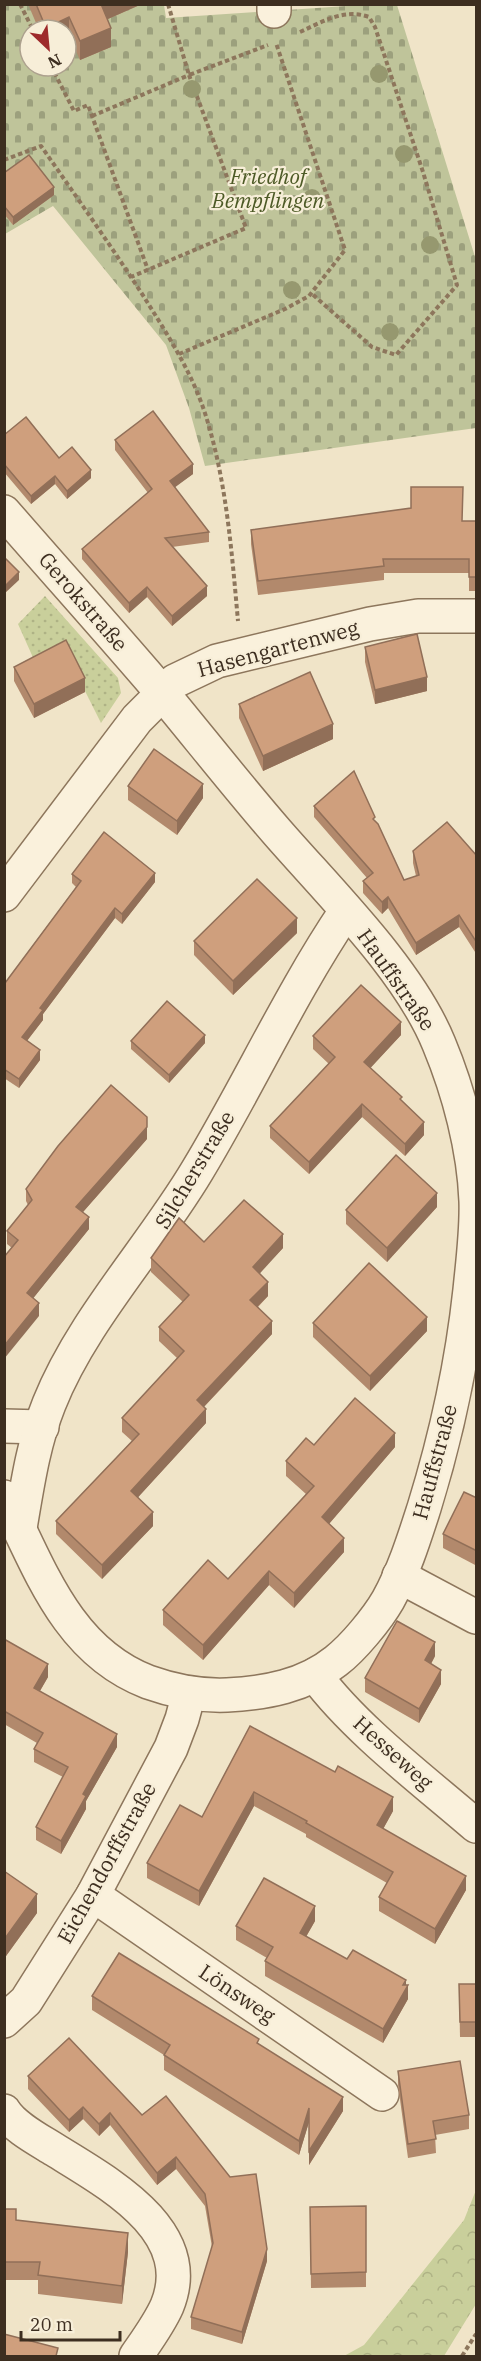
<svg xmlns="http://www.w3.org/2000/svg" width="481" height="2361" viewBox="0 0 481 2361" font-family="'IBM Plex Serif',serif">
<defs>
<pattern id="forest-crowns" width="20" height="18" patternUnits="userSpaceOnUse" patternTransform="scale(1.5)"><rect width="20" height="18" fill="#c9cf9b"/><path d="M2 6a3 3 0 1 1 6 0M12 15a3 3 0 1 1 6 0" fill="none" stroke="#aeb285"/></pattern>
<pattern id="cemetery-stones" width="16" height="16" patternUnits="userSpaceOnUse" patternTransform="scale(1.5)"><rect width="16" height="16" fill="#bfc49a"/><path d="M2 7V4a2 2 0 0 1 4 0v3zM10 15v-3a2 2 0 0 1 4 0v3z" fill="#9ca07d"/></pattern>
<pattern id="garden-dots" width="8" height="8" patternUnits="userSpaceOnUse" patternTransform="scale(1.5)"><rect width="8" height="8" fill="#c9cf9b"/><path d="M2 2h.1M6 6h.1" fill="none" stroke="#aeb285" stroke-width="1.8" stroke-linecap="round"/></pattern>
</defs>
<rect width="100%" height="100%" fill="#f0e4c8"/>
<!-- forest -->
<path fill="url(#forest-crowns)" d="M 476,2190 L 476,2304 L 444,2356 L 344,2356 L 364,2345 L 464,2220 Z"/>
<!-- cemetery -->
<path fill="url(#cemetery-stones)" fill-rule="evenodd" d="M 5,5 L 164,5 L 166,18 L 361,5 L 397,5 L 476,260 L 476,428 L 205,466 L 189,408 L 166,345 L 53,206 L 5,234 ZM 30,30 L 66,30 L 66,66 L 30,66 Z"/>
<!-- garden -->
<path fill="url(#garden-dots)" d="M 45,596 L 118,678 L 121,693 L 101,723 L 64,649 L 35,662 L 18,624 Z"/>
<g fill="none" stroke-linecap="round" stroke-linejoin="round">
<defs>
<g id="street">
<path d="M 274,4 L 274,11"/>
<path d="M 4,512 C 57,573 111,633 163,694 C 201,740 238,787 277,832 C 330,893 409,970 439,1044 C 459,1092 474,1149 476,1201 C 477,1230 473,1260 470,1290 C 462,1364 446,1437 424,1508 C 414,1539 404,1571 388,1600 C 377,1619 353,1648 336,1661 C 305,1686 266,1693 227,1695 C 201,1696 173,1691 148,1682 C 67,1651 40,1569 4,1497"/>
<path d="M 4,895 L 137,719 L 175,681 L 217,661 L 370,624 L 418,616 L 476,616"/>
<path d="M 4,1426 L 42,1427"/>
<path d="M 20,1528 C 27,1487 33,1444 49,1404 C 82,1321 151,1248 197,1171 C 249,1085 290,994 346,911"/>
<path d="M 399,1576 L 476,1617"/>
<path d="M 315,1675 C 356,1730 424,1781 476,1826"/>
<path d="M 93,1895 L 382,2094"/>
<path d="M 4,2021 L 26,2001 L 93,1895 L 171,1748 L 182,1719 L 189,1693"/>
<path d="M 4,2111 C 14,2127 39,2140 55,2150 C 106,2182 198,2230 167,2306 C 159,2324 147,2340 136,2356"/>
</g>
</defs>
<!-- street casing -->
<use href="#street" stroke="#8d765c" stroke-width="36"/>
<!-- path -->
<g stroke="#8d765c" stroke-width="4" stroke-dasharray="4.5 3" stroke-linecap="butt">
<path d="M 20,4 L 33,30"/>
<path d="M 168,4 L 189,75 L 268,45"/>
<path d="M 300,32 C 322,22 344,8 369,17 L 375,27 L 423,172 L 457,285 L 396,355 L 372,347 L 311,293"/>
<path d="M 51,66 L 74,111 L 88,105 L 148,270"/>
<path d="M 92,116 L 189,75 L 246,228 L 131,277"/>
<path d="M 4,160 L 41,146 C 76,196 111,246 144,297 C 169,337 195,377 208,423 C 227,487 232,555 238,621"/>
<path d="M 179,354 L 285,309 L 309,296 L 345,250 L 276,43"/>
<path d="M 462,2356 L 476,2334"/>
</g>
<!-- street -->
<use href="#street" stroke="#faf1dc" stroke-width="33"/>
</g>
<!-- trees -->
<g fill="#96986f">
<circle cx="379" cy="74" r="9"/>
<circle cx="192" cy="89" r="9"/>
<circle cx="404" cy="154" r="9"/>
<circle cx="312" cy="198" r="9"/>
<circle cx="430" cy="245" r="9"/>
<circle cx="292" cy="290" r="9"/>
<circle cx="390" cy="332" r="9"/>
</g>
<!-- wall -->
<g fill="#b2896c">
<path d="M 28,4 L 142,4 L 108,19 L 111,47 L 80,60 L 69,36 L 66,38 L 66,30 L 39,30 Z"/>
<path d="M 4,173 L 54,195 L 13,225 L 4,214 Z"/>
<path d="M 4,435 L 59,458 L 91,478 L 67,499 L 55,484 L 31,504 L 4,472 Z"/>
<path d="M 115,440 L 193,474 L 174,487 L 209,532 L 209,542 L 172,547 L 207,596 L 172,626 L 147,597 L 129,613 L 82,559 L 82,549 L 148,493 L 115,450 Z"/>
<path d="M 463,521 L 477,521 L 477,591 L 469,591 L 469,573 L 384,573 L 384,580 L 258,595 L 251,544 L 251,530 Z"/>
<path d="M 365,647 L 427,691 L 375,704 L 365,662 Z"/>
<path d="M 14,667 L 85,692 L 34,718 L 14,681 Z"/>
<path d="M 239,704 L 333,739 L 263,771 L 239,718 Z"/>
<path d="M 128,786 L 203,798 L 177,835 L 128,800 Z"/>
<path d="M 314,806 L 375,821 L 404,880 L 416,876 L 413,863 L 413,851 L 477,856 L 477,955 L 459,927 L 416,955 L 388,908 L 382,914 L 363,893 L 363,881 L 367,878 L 314,817 Z"/>
<path d="M 72,874 L 155,882 L 122,924 L 115,918 L 43,1014 L 43,1020 L 27,1041 L 40,1060 L 19,1088 L 4,1078 L 4,982 L 5,983 L 76,887 L 72,883 Z"/>
<path d="M 297,933 L 233,995 L 194,955 L 194,941 Z"/>
<path d="M 401,1035 L 370,1068 L 402,1101 L 424,1135 L 405,1156 L 362,1117 L 309,1174 L 270,1138 L 270,1126 L 329,1064 L 313,1049 L 313,1036 Z"/>
<path d="M 131,1041 L 205,1043 L 169,1083 L 131,1049 Z"/>
<path d="M 147,1139 L 83,1212 L 89,1229 L 33,1298 L 39,1316 L 12,1248 L 7,1244 L 7,1231 L 28,1205 L 26,1201 L 26,1189 Z"/>
<path d="M 437,1207 L 387,1262 L 346,1224 L 346,1210 Z"/>
<path d="M 204,1242 L 283,1248 L 259,1273 L 268,1296 L 258,1307 L 272,1334 L 204,1407 L 206,1423 L 138,1497 L 153,1526 L 102,1579 L 56,1534 L 56,1521 L 132,1441 L 122,1432 L 122,1418 L 177,1358 L 159,1341 L 159,1327 L 183,1302 L 151,1272 L 151,1258 Z"/>
<path d="M 313,1323 L 427,1331 L 370,1391 L 313,1337 Z"/>
<path d="M 314,1445 L 395,1447 L 329,1524 L 344,1552 L 294,1608 L 269,1585 L 203,1660 L 163,1625 L 163,1610 L 228,1579 L 306,1494 L 286,1476 L 286,1461 Z"/>
<path d="M 477,1498 L 477,1566 L 443,1548 L 443,1534 Z"/>
<path d="M 4,1639 L 48,1677 L 40,1691 L 117,1747 L 86,1801 L 86,1809 L 61,1854 L 36,1840 L 36,1827 L 63,1777 L 34,1762 L 34,1749 L 37,1743 L 4,1724 Z"/>
<path d="M 435,1656 L 431,1664 L 441,1684 L 419,1723 L 365,1692 L 365,1678 Z"/>
<path d="M 250,1726 L 393,1811 L 383,1829 L 466,1890 L 435,1944 L 379,1911 L 379,1897 L 387,1883 L 306,1837 L 306,1834 L 254,1806 L 199,1906 L 147,1878 L 147,1863 L 202,1817 Z"/>
<path d="M 4,1871 L 37,1913 L 6,1956 L 4,1955 Z"/>
<path d="M 315,1921 L 306,1937 L 347,1959 L 406,1985 L 408,1999 L 383,2043 L 265,1976 L 265,1961 L 267,1958 L 236,1940 L 236,1926 Z"/>
<path d="M 459,1984 L 477,1984 L 477,2037 L 460,2037 Z"/>
<path d="M 92,1996 L 259,2044 L 343,2111 L 309,2165 L 309,2122 L 299,2155 L 164,2070 L 164,2055 L 92,2010 Z"/>
<path d="M 398,2071 L 469,2115 L 469,2129 L 435,2135 L 436,2153 L 408,2158 L 398,2085 Z"/>
<path d="M 28,2076 L 142,2115 L 267,2261 L 242,2344 L 191,2329 L 191,2317 L 212,2247 L 205,2206 L 176,2169 L 157,2185 L 110,2125 L 99,2136 L 83,2119 L 69,2132 L 28,2089 Z"/>
<path d="M 366,2206 L 366,2287 L 311,2288 L 310,2207 Z"/>
<path d="M 4,2209 L 16,2220 L 128,2252 L 122,2304 L 38,2294 L 38,2280 L 4,2280 Z"/>
</g>
<!-- shaded-wall -->
<g fill="#916f58">
<path d="M 101,4 L 142,4 L 101,22 Z"/>
<path d="M 69,17 L 69,36 L 66,38 L 66,30 L 46,30 L 46,28 Z"/>
<path d="M 111,28 L 111,47 L 80,60 L 80,41 Z"/>
<path d="M 54,187 L 54,195 L 13,225 L 13,217 Z"/>
<path d="M 193,464 L 193,474 L 170,491 L 170,481 Z"/>
<path d="M 91,470 L 91,478 L 67,499 L 67,491 Z"/>
<path d="M 55,476 L 55,484 L 31,504 L 31,496 Z"/>
<path d="M 19,572 L 19,580 L 4,594 L 4,587 Z"/>
<path d="M 207,586 L 207,596 L 172,626 L 172,616 Z"/>
<path d="M 147,587 L 147,597 L 129,613 L 129,603 Z"/>
<path d="M 427,677 L 427,691 L 375,704 L 375,690 Z"/>
<path d="M 85,678 L 85,692 L 34,718 L 34,704 Z"/>
<path d="M 333,724 L 333,739 L 263,771 L 263,756 Z"/>
<path d="M 203,784 L 203,798 L 177,835 L 177,821 Z"/>
<path d="M 155,873 L 155,882 L 122,924 L 122,914 Z"/>
<path d="M 388,897 L 388,908 L 382,914 L 382,902 Z"/>
<path d="M 115,908 L 115,918 L 43,1014 L 43,1020 L 22,1047 L 22,1037 L 40,1008 Z"/>
<path d="M 459,915 L 459,927 L 416,955 L 416,943 Z"/>
<path d="M 297,918 L 297,933 L 233,995 L 233,981 Z"/>
<path d="M 401,1022 L 401,1035 L 364,1075 L 364,1062 Z"/>
<path d="M 205,1035 L 205,1043 L 169,1083 L 169,1075 Z"/>
<path d="M 40,1050 L 40,1060 L 19,1088 L 19,1079 Z"/>
<path d="M 362,1104 L 362,1117 L 309,1174 L 309,1162 Z"/>
<path d="M 424,1122 L 424,1135 L 405,1156 L 405,1144 Z"/>
<path d="M 147,1127 L 147,1139 L 76,1220 L 76,1207 Z"/>
<path d="M 437,1193 L 437,1207 L 387,1262 L 387,1248 Z"/>
<path d="M 89,1217 L 89,1229 L 27,1306 L 27,1293 Z"/>
<path d="M 283,1234 L 283,1248 L 253,1281 L 253,1267 Z"/>
<path d="M 268,1282 L 268,1296 L 250,1314 L 250,1300 Z"/>
<path d="M 39,1303 L 39,1316 L 4,1359 L 4,1346 Z"/>
<path d="M 427,1317 L 427,1331 L 370,1391 L 370,1376 Z"/>
<path d="M 272,1321 L 272,1334 L 197,1414 L 197,1400 Z"/>
<path d="M 206,1409 L 206,1423 L 131,1505 L 131,1491 Z"/>
<path d="M 395,1433 L 395,1447 L 322,1532 L 322,1517 Z"/>
<path d="M 153,1512 L 153,1526 L 102,1579 L 102,1565 Z"/>
<path d="M 344,1538 L 344,1552 L 294,1608 L 294,1593 Z"/>
<path d="M 269,1571 L 269,1585 L 203,1660 L 203,1645 Z"/>
<path d="M 435,1642 L 435,1656 L 425,1675 L 425,1660 Z"/>
<path d="M 48,1664 L 48,1677 L 34,1701 L 34,1688 Z"/>
<path d="M 441,1670 L 441,1684 L 419,1723 L 419,1709 Z"/>
<path d="M 117,1734 L 117,1747 L 86,1801 L 86,1809 L 61,1854 L 61,1841 L 83,1794 Z"/>
<path d="M 254,1792 L 254,1806 L 199,1906 L 199,1891 Z"/>
<path d="M 393,1797 L 393,1811 L 377,1840 L 377,1825 Z"/>
<path d="M 466,1876 L 466,1890 L 435,1944 L 435,1929 Z"/>
<path d="M 37,1894 L 37,1913 L 6,1956 L 6,1937 Z"/>
<path d="M 315,1906 L 315,1921 L 300,1947 L 300,1933 Z"/>
<path d="M 406,1980 L 406,1988 L 408,1985 L 408,1999 L 383,2043 L 383,2029 Z"/>
<path d="M 343,2097 L 343,2111 L 309,2165 L 309,2151 Z"/>
<path d="M 83,2107 L 83,2119 L 69,2132 L 69,2120 Z"/>
<path d="M 309,2108 L 309,2122 L 299,2155 L 299,2141 Z"/>
<path d="M 110,2113 L 110,2125 L 99,2136 L 99,2124 Z"/>
<path d="M 176,2157 L 176,2169 L 157,2185 L 157,2173 Z"/>
<path d="M 128,2233 L 128,2252 L 122,2304 L 122,2286 Z"/>
<path d="M 267,2249 L 267,2261 L 242,2344 L 242,2332 Z"/>
</g>
<!-- building -->
<g fill="#cf9f7d" stroke="#916f58" stroke-width="1.5">
<path d="M 36,4 L 101,4 L 111,28 L 80,41 L 69,17 L 46,28 Z"/>
<path d="M 29,155 L 54,187 L 13,217 L 4,206 L 4,173 Z"/>
<path d="M 153,411 L 193,464 L 170,481 L 209,532 L 165,538 L 207,586 L 172,616 L 147,587 L 129,603 L 82,549 L 152,489 L 115,440 Z"/>
<path d="M 26,417 L 59,458 L 72,447 L 91,470 L 67,491 L 55,476 L 31,496 L 4,464 L 4,435 Z"/>
<path d="M 411,487 L 463,487 L 462,521 L 477,521 L 477,577 L 469,577 L 469,559 L 383,559 L 384,566 L 258,581 L 251,530 L 411,508 Z"/>
<path d="M 4,557 L 19,572 L 4,587 Z"/>
<path d="M 417,634 L 427,677 L 375,690 L 365,647 Z"/>
<path d="M 66,640 L 85,678 L 34,704 L 14,667 Z"/>
<path d="M 310,672 L 333,724 L 263,756 L 239,704 Z"/>
<path d="M 154,749 L 203,784 L 177,821 L 128,786 Z"/>
<path d="M 354,771 L 375,817 L 373,819 L 378,824 L 404,880 L 419,875 L 413,851 L 447,822 L 477,856 L 477,943 L 459,915 L 416,943 L 388,897 L 382,902 L 363,881 L 373,873 L 314,806 Z"/>
<path d="M 104,832 L 155,873 L 122,914 L 115,908 L 40,1008 L 43,1010 L 22,1037 L 40,1050 L 19,1079 L 4,1069 L 4,982 L 5,983 L 81,881 L 72,874 Z"/>
<path d="M 257,879 L 297,918 L 233,981 L 194,941 Z"/>
<path d="M 361,985 L 401,1022 L 364,1062 L 402,1097 L 400,1099 L 424,1122 L 405,1144 L 362,1104 L 309,1162 L 270,1126 L 335,1057 L 313,1036 Z"/>
<path d="M 167,1001 L 205,1035 L 169,1075 L 131,1041 Z"/>
<path d="M 111,1085 L 147,1117 L 147,1127 L 76,1207 L 89,1217 L 27,1293 L 39,1303 L 4,1346 L 4,1257 L 18,1240 L 7,1231 L 32,1200 L 26,1189 L 58,1146 Z"/>
<path d="M 396,1155 L 437,1193 L 387,1248 L 346,1210 Z"/>
<path d="M 244,1200 L 283,1234 L 253,1267 L 268,1282 L 250,1300 L 272,1321 L 197,1400 L 206,1409 L 131,1491 L 153,1512 L 102,1565 L 56,1521 L 139,1434 L 122,1418 L 184,1351 L 159,1327 L 189,1295 L 151,1258 L 179,1218 L 204,1242 Z"/>
<path d="M 369,1263 L 427,1317 L 370,1376 L 313,1323 Z"/>
<path d="M 355,1398 L 395,1433 L 322,1517 L 344,1538 L 294,1593 L 269,1571 L 203,1645 L 163,1610 L 208,1560 L 228,1579 L 314,1486 L 286,1461 L 306,1438 L 314,1445 Z"/>
<path d="M 464,1492 L 477,1498 L 477,1551 L 443,1534 Z"/>
<path d="M 397,1621 L 435,1642 L 425,1660 L 441,1670 L 419,1709 L 365,1678 Z"/>
<path d="M 4,1639 L 48,1664 L 34,1688 L 117,1734 L 83,1794 L 86,1796 L 61,1841 L 36,1827 L 68,1767 L 34,1749 L 43,1733 L 4,1711 Z"/>
<path d="M 250,1726 L 335,1772 L 338,1766 L 393,1797 L 377,1825 L 466,1876 L 435,1929 L 379,1897 L 393,1872 L 306,1823 L 307,1821 L 254,1792 L 199,1891 L 147,1863 L 180,1805 L 202,1817 Z"/>
<path d="M 4,1871 L 37,1894 L 6,1937 L 4,1937 Z"/>
<path d="M 264,1878 L 315,1906 L 300,1933 L 347,1959 L 353,1950 L 406,1980 L 403,1985 L 408,1985 L 383,2029 L 265,1961 L 273,1947 L 236,1926 Z"/>
<path d="M 119,1953 L 259,2039 L 257,2043 L 343,2097 L 309,2151 L 309,2108 L 299,2141 L 164,2055 L 170,2045 L 92,1996 Z"/>
<path d="M 459,1984 L 477,1984 L 477,2022 L 460,2022 Z"/>
<path d="M 69,2038 L 142,2115 L 166,2096 L 230,2177 L 256,2174 L 267,2249 L 242,2332 L 191,2317 L 213,2243 L 205,2194 L 176,2157 L 157,2173 L 110,2113 L 99,2124 L 83,2107 L 69,2120 L 28,2076 Z"/>
<path d="M 460,2061 L 469,2115 L 433,2121 L 436,2139 L 408,2144 L 398,2071 Z"/>
<path d="M 366,2206 L 366,2272 L 311,2274 L 310,2207 Z"/>
<path d="M 4,2209 L 16,2209 L 16,2220 L 128,2233 L 122,2286 L 38,2275 L 40,2262 L 4,2262 Z"/>
<path d="M 4,2334 L 58,2348 L 56,2356 L 4,2356 Z"/>
</g>
<g text-anchor="middle" stroke-width="4.5" stroke-linejoin="round" paint-order="stroke">
<!-- park labels -->
<g font-size="21" font-style="italic" fill="#4d5a26" stroke="#f7eed8">
<text x="268" y="184">Friedhof<tspan x="268" dy="24">Bempflingen</tspan></text>
</g>
<!-- street labels -->
<g font-size="21" fill="#3d2e20" stroke="#f7eed8">
<text transform="translate(83 602) rotate(49)" y="7">Gerokstraße</text>
<text transform="translate(278 649) rotate(-15)" y="7">Hasengartenweg</text>
<text transform="translate(396 980) rotate(55)" y="7">Hauffstraße</text>
<text transform="translate(195 1170) rotate(-59)" y="7">Silcherstraße</text>
<text transform="translate(435 1462) rotate(-75)" y="7">Hauffstraße</text>
<text transform="translate(393 1753) rotate(42)" y="7">Hesseweg</text>
<text transform="translate(107 1863) rotate(-61)" y="7">Eichendorffstraße</text>
<text transform="translate(237 1994) rotate(34)" y="7">Lönsweg</text>
</g>
</g>
<!-- border -->
<rect width="481" height="2361" fill="none" stroke="#3d2e20" stroke-width="12"/>
<!-- north arrow -->
<g transform="translate(48 48) rotate(154)"><circle r="28" fill="#f7eed8" stroke="#ada18e" stroke-width="1.5"/>
<path d="M0-4.5L10 22L0 15L-10 22Z" fill="#9e2a2b"/>
<text y="-9" font-size="16" font-weight="bold" text-anchor="middle" fill="#3d2e20">N</text>
</g>
<!-- scale -->
<path d="M21 2331v9h99v-9" fill="none" stroke="#3d2e20" stroke-width="3"/>
<text x="30" y="2331" font-size="18" fill="#3d2e20" stroke="#f7eed8" stroke-width="4.5" paint-order="stroke">20 m</text>
</svg>
